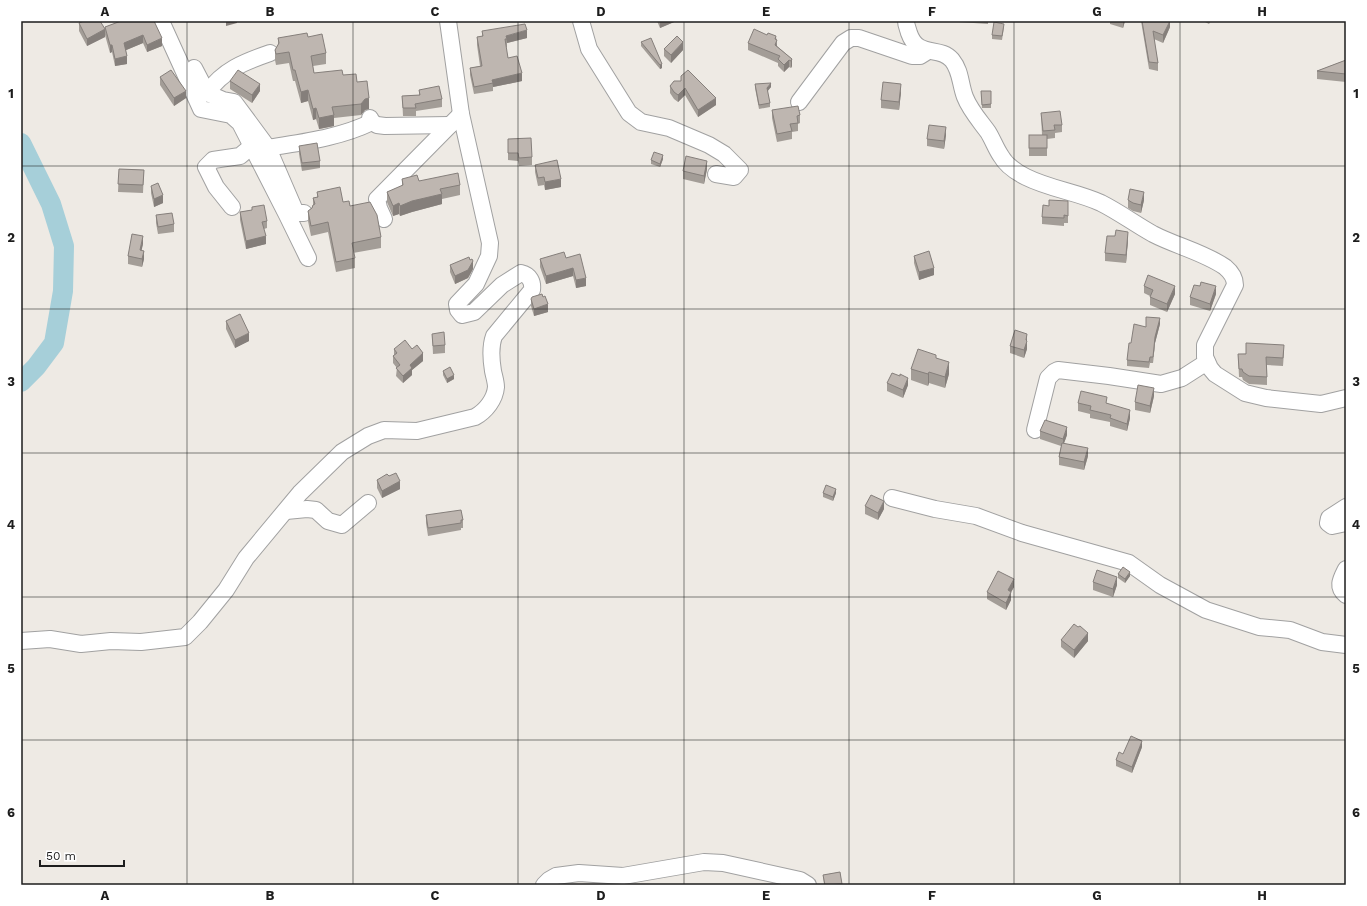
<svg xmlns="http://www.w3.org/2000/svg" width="1367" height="906" viewBox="0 0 1367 906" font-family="'Work Sans',sans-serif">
<rect width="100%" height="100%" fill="#eeeae4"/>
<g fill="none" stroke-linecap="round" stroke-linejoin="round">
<!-- river -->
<path stroke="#a6cfd9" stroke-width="20" d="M 21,143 L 51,204 L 64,246 L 63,291 L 54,343 L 36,367 L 21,382"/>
<defs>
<g id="minor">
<path d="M 161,21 L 201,109 L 231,115 L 240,123 L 287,215 L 308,258"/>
<path d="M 581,21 L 589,49 L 629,113 L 641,122 L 669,128 L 709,145 L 724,154 L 740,170 L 734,177 L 716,174"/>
<path d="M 906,21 C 906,25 908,29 909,33 C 918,59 939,45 952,60 C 961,71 960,84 965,97 C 970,110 980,121 988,132 C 993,140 996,149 1001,156 C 1006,165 1018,173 1026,177 C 1050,189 1077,192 1101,203 C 1119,212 1135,224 1153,234 C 1176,246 1203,252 1225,267 C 1231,272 1235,277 1235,285 L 1205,345 L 1205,357 L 1210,368 L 1215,374 L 1245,393 L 1266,398 L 1321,404 L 1346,398"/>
<path d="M 194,68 L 207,93 L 223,100 L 234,102 L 268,148 L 296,213 L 304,213"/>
<path d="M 207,93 C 223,70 244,62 270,53"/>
<path d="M 799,102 L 843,43 L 851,38 L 859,38 L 912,56 L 920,56 L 928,51"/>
<path d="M 370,118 L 372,122 L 377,125 L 385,126 L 450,125"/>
<path d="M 268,148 C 303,142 339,138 372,122"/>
<path d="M 232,207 L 216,187 L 206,167 L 213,160 L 240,156 L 252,146"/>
<path d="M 384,219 L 379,208 L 377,199 L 461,114"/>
<path d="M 1035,430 L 1048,378 L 1054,372 L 1058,370 L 1109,376 L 1161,384 L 1182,378 L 1207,362"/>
<path d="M 892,498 L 935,509 L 976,516 L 1022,533 L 1129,563 L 1160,585 L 1206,610 L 1259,627 L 1290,630 L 1322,642 L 1346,645"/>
<path d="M 1346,507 L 1329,518 L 1328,523 L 1332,526 L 1346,523"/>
<path d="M 286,511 L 307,509 L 316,510 L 328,521 L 342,525 L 368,503"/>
<path d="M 1346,569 C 1341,579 1336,587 1346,595"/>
<path d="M 21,641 L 50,639 L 81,644 L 111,641 L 141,642 L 185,637 L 200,622 L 226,590 L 246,558 L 300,493 L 342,452 L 368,436 L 384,430 L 417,431 L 475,417 C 486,411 495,399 496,387 C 496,382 494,376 493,371 C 491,359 490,347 494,336 L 532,290 C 533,282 530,275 521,273 L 502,285 L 474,312 L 462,315 L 458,310 L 457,304 L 476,284 L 489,256 L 490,243 L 461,114 L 448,21"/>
<path d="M 544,885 L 549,880 L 556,876 L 579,873 L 623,876 L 704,862 L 723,863 L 800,880 L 808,885"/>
</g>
</defs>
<!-- minor casing -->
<use href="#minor" stroke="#a1a1a1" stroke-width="18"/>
<!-- minor -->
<use href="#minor" stroke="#fff" stroke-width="16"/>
</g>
<!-- wall -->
<g fill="#a39d97">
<path d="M 121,21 L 162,46 L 147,52 L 143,43 L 126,50 L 127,64 L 115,66 L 112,52 L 110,53 L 105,35 L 105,27 Z"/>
<path d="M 657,21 L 674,21 L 674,22 L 660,28 Z"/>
<path d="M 959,21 L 988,21 L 988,24 L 959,22 Z"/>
<path d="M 1110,21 L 1125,21 L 1123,28 L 1110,24 Z"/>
<path d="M 1141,21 L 1170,21 L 1170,27 L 1163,43 L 1154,39 L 1158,63 L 1158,71 L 1149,69 Z"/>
<path d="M 1203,21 L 1211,21 L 1209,24 Z"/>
<path d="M 79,23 L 105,37 L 87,46 L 79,31 Z"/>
<path d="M 1004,27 L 1002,40 L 992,39 L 992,35 Z"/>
<path d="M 482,31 L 527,38 L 507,43 L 507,47 L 506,47 L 508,58 L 522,81 L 493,87 L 493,91 L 474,94 L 470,75 L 470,68 L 480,66 L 477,45 L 477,37 L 482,36 Z"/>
<path d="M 308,37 L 326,53 L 326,64 L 313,66 L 314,73 L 343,75 L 357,82 L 369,109 L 365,110 L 361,115 L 334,118 L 334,126 L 319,129 L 316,119 L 313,120 L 308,101 L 301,103 L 295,81 L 293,81 L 289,63 L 276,65 L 275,60 L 275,50 L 278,45 L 278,38 Z"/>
<path d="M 776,40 L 777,46 L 792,59 L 792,66 L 791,68 L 789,67 L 784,72 L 778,66 L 778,63 L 748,50 L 748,43 Z"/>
<path d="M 641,42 L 662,64 L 662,68 L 660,69 L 641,46 Z"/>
<path d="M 664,49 L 683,50 L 671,63 L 664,56 Z"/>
<path d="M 1346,60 L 1346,82 L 1317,79 L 1317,71 Z"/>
<path d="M 160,77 L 186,98 L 174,106 L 160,85 Z"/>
<path d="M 230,81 L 260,91 L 252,103 L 230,89 Z"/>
<path d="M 674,81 L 716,105 L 698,117 L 685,95 L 678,102 L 674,99 L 670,93 L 670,86 Z"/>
<path d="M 755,84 L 771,87 L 767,91 L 770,103 L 770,107 L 759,109 L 755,88 Z"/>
<path d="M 419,90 L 442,99 L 442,107 L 416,111 L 416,116 L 403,116 L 402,96 L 419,95 Z"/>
<path d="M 981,91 L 991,91 L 991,108 L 982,108 Z"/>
<path d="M 901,92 L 899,110 L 881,108 L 881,100 Z"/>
<path d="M 772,110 L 800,115 L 800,123 L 798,124 L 798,131 L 792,132 L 792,139 L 777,142 L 772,118 Z"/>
<path d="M 1041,113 L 1062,125 L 1062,132 L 1055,133 L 1055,138 L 1047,139 L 1047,156 L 1029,156 L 1029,135 L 1042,135 Z"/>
<path d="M 946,135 L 944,149 L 927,146 L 927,139 Z"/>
<path d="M 508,139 L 532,157 L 532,165 L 519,166 L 518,161 L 508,160 Z"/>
<path d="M 299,146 L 320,161 L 320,168 L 302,171 L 299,154 Z"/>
<path d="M 663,159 L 660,167 L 651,164 L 651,160 Z"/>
<path d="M 535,165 L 561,187 L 545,190 L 544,185 L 538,186 L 535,172 Z"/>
<path d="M 119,169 L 144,170 L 143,193 L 118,192 Z"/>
<path d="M 707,169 L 704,184 L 683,179 L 683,171 Z"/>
<path d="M 402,179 L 460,185 L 460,195 L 442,199 L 442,204 L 412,212 L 400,216 L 399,214 L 393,216 L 387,202 L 387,192 L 402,186 Z"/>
<path d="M 151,186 L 163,203 L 154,207 L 151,193 Z"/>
<path d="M 317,192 L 343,202 L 350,206 L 381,237 L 381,248 L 353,253 L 355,258 L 355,268 L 336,272 L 328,232 L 311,236 L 308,221 L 308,211 L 312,208 L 313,205 L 313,198 L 317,197 Z"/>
<path d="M 1128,200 L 1144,200 L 1141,213 L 1133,211 L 1128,208 Z"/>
<path d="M 1049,206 L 1068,209 L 1068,223 L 1064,223 L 1064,226 L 1042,224 L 1042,217 Z"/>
<path d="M 252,207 L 267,221 L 267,228 L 264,229 L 266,244 L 246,249 L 240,220 L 240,212 L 252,210 Z"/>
<path d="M 156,215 L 174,224 L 174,232 L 158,234 L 156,223 Z"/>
<path d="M 1128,240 L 1126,263 L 1105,261 L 1105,253 Z"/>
<path d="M 143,244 L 141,250 L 144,259 L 142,267 L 128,264 L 128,256 Z"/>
<path d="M 914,256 L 934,275 L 919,280 L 914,263 Z"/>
<path d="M 566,258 L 586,286 L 576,288 L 573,276 L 546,284 L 540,267 L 540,259 Z"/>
<path d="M 450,265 L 473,269 L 468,278 L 455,284 L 450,272 Z"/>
<path d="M 1144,286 L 1175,294 L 1167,312 L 1150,305 L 1150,296 L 1144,293 Z"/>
<path d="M 1200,286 L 1216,294 L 1210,311 L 1190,305 L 1190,297 Z"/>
<path d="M 543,297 L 548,312 L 534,316 L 531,306 L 531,299 Z"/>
<path d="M 226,321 L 249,341 L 235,348 L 226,329 Z"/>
<path d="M 1160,324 L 1155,343 L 1153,363 L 1150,363 L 1149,368 L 1127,366 L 1127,360 L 1131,343 L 1146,327 Z"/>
<path d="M 432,334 L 445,345 L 445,353 L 433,354 Z"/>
<path d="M 1027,334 L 1027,349 L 1024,358 L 1010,353 L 1010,346 Z"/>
<path d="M 394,349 L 412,349 L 423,361 L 412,370 L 412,375 L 403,383 L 396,376 L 397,368 L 393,363 L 393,356 L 394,355 Z"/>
<path d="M 1284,352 L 1283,366 L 1267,365 L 1267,385 L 1249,384 L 1243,380 L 1242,377 L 1239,377 L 1238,354 Z"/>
<path d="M 936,358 L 949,374 L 945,388 L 929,383 L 928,386 L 911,380 L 911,369 Z"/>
<path d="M 443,371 L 454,379 L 447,383 L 443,375 Z"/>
<path d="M 887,383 L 908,385 L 903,398 L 887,391 Z"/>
<path d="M 1154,396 L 1150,413 L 1135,410 L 1135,402 Z"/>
<path d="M 1078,403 L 1107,403 L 1130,418 L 1127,431 L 1110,426 L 1110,422 L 1090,418 L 1090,414 L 1078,411 Z"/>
<path d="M 1040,431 L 1067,435 L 1064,443 L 1088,456 L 1084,470 L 1059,465 L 1059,457 L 1061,446 L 1040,439 Z"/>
<path d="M 389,476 L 400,489 L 382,498 L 377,488 L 377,480 Z"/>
<path d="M 823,493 L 836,493 L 833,501 L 823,497 Z"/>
<path d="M 865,506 L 884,509 L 878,520 L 865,514 Z"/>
<path d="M 426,515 L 463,520 L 463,528 L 461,528 L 461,530 L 428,536 L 426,523 Z"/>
<path d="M 1118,574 L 1130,576 L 1125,583 L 1118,578 Z"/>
<path d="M 1093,582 L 1117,585 L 1113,597 L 1093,590 Z"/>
<path d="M 1014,587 L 1011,592 L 1011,600 L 1006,610 L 987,599 L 987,592 Z"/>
<path d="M 1078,627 L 1088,641 L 1074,658 L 1061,647 L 1061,640 Z"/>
<path d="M 1142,747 L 1132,773 L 1116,766 L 1116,760 L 1123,754 Z"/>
<path d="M 840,872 L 842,885 L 824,885 L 823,875 Z"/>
</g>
<!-- shaded-wall -->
<g fill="#857f7b">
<path d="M 226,21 L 237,21 L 237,23 L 226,26 Z"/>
<path d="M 660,21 L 674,21 L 674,22 L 660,28 Z"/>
<path d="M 1123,21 L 1125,21 L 1123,28 Z"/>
<path d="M 1170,21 L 1170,27 L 1163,43 L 1163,35 Z"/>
<path d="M 105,29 L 105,37 L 87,46 L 87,39 Z"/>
<path d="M 527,30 L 527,38 L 507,43 L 506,36 Z"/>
<path d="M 143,35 L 143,43 L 124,51 L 124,43 Z"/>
<path d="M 776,36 L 777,47 L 775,52 L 775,39 Z"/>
<path d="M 162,38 L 162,46 L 147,52 L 147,45 Z"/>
<path d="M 683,42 L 683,50 L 671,63 L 671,55 Z"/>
<path d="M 110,45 L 112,45 L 112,52 L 110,53 Z"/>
<path d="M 127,56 L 127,64 L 115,66 L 115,59 Z"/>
<path d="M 792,59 L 792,66 L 791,68 L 791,61 Z"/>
<path d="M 789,60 L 789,67 L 784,72 L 784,65 Z"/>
<path d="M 662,64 L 662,68 L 660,69 L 660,65 Z"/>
<path d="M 522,73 L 522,81 L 493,87 L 492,80 Z"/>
<path d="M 771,83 L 771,87 L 767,92 L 767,88 Z"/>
<path d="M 260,84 L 260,91 L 252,103 L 252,95 Z"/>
<path d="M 901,84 L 901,92 L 899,110 L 899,102 Z"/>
<path d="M 685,88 L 685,95 L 678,102 L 678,95 Z"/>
<path d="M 308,90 L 308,101 L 301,103 L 301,92 Z"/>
<path d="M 186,91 L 186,98 L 174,106 L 174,98 Z"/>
<path d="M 369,98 L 369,109 L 365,110 L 361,115 L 361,104 L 365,99 Z"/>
<path d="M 716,98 L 716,105 L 698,117 L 698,110 Z"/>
<path d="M 316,108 L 316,119 L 313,120 L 313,109 Z"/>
<path d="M 334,115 L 334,126 L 319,129 L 319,118 Z"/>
<path d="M 946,127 L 946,135 L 944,149 L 944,141 Z"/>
<path d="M 663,155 L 663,159 L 660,167 L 660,164 Z"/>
<path d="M 707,161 L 707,169 L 704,184 L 704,176 Z"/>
<path d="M 561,179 L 561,187 L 545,190 L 545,182 Z"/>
<path d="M 1144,192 L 1144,200 L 1141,213 L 1141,205 Z"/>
<path d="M 442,194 L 442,204 L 412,212 L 400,216 L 400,206 L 412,201 Z"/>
<path d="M 163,195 L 163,203 L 154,207 L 154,199 Z"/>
<path d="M 399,203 L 399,214 L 393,216 L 393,206 Z"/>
<path d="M 1128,232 L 1128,240 L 1126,263 L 1126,255 Z"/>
<path d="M 143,236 L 143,244 L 140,258 L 140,250 Z"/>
<path d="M 266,236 L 266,244 L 246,249 L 246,241 Z"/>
<path d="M 144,251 L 144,259 L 142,267 L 142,259 Z"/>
<path d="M 473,261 L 473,269 L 468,278 L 455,284 L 455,276 Z"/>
<path d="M 573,268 L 573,276 L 546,284 L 546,276 Z"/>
<path d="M 934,268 L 934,275 L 919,280 L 919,272 Z"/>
<path d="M 586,278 L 586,286 L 576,288 L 576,280 Z"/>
<path d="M 1175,286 L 1175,294 L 1167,312 L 1167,304 Z"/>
<path d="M 1216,286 L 1216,294 L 1210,311 L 1210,304 Z"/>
<path d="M 548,304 L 548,312 L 534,316 L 534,309 Z"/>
<path d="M 1160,318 L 1160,324 L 1155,343 L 1153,363 L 1155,337 Z"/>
<path d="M 249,333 L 249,341 L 235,348 L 235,340 Z"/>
<path d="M 1027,334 L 1027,349 L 1024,358 L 1024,350 L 1026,340 Z"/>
<path d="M 423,353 L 423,361 L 412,370 L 412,375 L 403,383 L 403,376 L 410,365 Z"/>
<path d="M 949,362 L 949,374 L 945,388 L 945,377 Z"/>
<path d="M 929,372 L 929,383 L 928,386 L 928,374 Z"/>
<path d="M 454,375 L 454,379 L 447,383 L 447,379 Z"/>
<path d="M 908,378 L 908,385 L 903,398 L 903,390 Z"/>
<path d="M 1154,388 L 1154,396 L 1150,413 L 1150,406 Z"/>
<path d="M 1130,410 L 1130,418 L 1127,431 L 1127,424 Z"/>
<path d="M 1067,427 L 1067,435 L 1063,446 L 1063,439 Z"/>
<path d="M 1088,448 L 1088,456 L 1084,470 L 1084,462 Z"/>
<path d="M 400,481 L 400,489 L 382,498 L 382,491 Z"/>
<path d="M 836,489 L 836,493 L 833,501 L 833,497 Z"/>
<path d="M 884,501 L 884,509 L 878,520 L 878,513 Z"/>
<path d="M 1130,572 L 1130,576 L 1125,583 L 1125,579 Z"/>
<path d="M 1117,577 L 1117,585 L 1113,597 L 1113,589 Z"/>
<path d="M 1014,579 L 1014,587 L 1008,598 L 1008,590 Z"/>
<path d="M 1011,592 L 1011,600 L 1006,610 L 1006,603 Z"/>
<path d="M 1088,633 L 1088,641 L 1074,658 L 1074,650 Z"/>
<path d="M 1142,741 L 1142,747 L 1132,773 L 1132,767 Z"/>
</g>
<!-- building -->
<g fill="#beb6b0" stroke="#857f7b">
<path d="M 84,21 L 100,21 L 105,29 L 87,39 L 79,23 Z"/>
<path d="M 121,21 L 154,21 L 162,38 L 147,45 L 143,35 L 124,43 L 127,56 L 115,59 L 112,45 L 110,45 L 105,27 Z"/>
<path d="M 1142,21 L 1170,21 L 1163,35 L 1153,31 L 1158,63 L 1149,62 Z"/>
<path d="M 994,22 L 1004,24 L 1002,36 L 992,35 Z"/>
<path d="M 525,24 L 527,30 L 506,36 L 507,39 L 505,39 L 508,58 L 517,56 L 522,73 L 492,80 L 493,83 L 474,87 L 470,68 L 482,66 L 477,37 L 483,36 L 482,31 Z"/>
<path d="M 754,29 L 767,35 L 768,33 L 776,36 L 775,39 L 777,40 L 775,45 L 792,59 L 791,61 L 789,60 L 784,65 L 778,59 L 780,56 L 748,43 Z"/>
<path d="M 307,33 L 308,37 L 322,34 L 326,53 L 311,56 L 314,73 L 342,70 L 343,75 L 356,74 L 357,82 L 367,81 L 369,98 L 365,99 L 361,104 L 332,107 L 334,115 L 319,118 L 316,108 L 313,109 L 308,90 L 301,92 L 295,70 L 293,70 L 289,52 L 276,54 L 275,50 L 279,43 L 278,38 Z"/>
<path d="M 677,36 L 683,42 L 671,55 L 664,49 Z"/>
<path d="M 651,38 L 662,64 L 660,65 L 641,42 Z"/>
<path d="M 1346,60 L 1346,74 L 1317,71 Z"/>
<path d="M 171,70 L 186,91 L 174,98 L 160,77 Z"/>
<path d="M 238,70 L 260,84 L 252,95 L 230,81 Z"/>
<path d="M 688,70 L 716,98 L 698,110 L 685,88 L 678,95 L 674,92 L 670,86 L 674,81 L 681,81 L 681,76 Z"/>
<path d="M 883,82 L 901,84 L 899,102 L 881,100 Z"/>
<path d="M 771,83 L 767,88 L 770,103 L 759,105 L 755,84 Z"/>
<path d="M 439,86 L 442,99 L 415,104 L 416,108 L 403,108 L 402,96 L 420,95 L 419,90 Z"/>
<path d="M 981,91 L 991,91 L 991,104 L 982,105 Z"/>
<path d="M 798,106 L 800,115 L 797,116 L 798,123 L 790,124 L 792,131 L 777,134 L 772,110 Z"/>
<path d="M 1060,111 L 1062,125 L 1054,125 L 1055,130 L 1043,131 L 1041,113 Z"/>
<path d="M 929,125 L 946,127 L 944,141 L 927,139 Z"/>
<rect x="1029" y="135" width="18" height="13"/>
<path d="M 531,138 L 532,157 L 519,158 L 518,153 L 508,153 L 508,139 Z"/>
<path d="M 317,143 L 320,161 L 302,163 L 299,146 Z"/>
<path d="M 654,152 L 663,155 L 660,164 L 651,160 Z"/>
<path d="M 686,156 L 707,161 L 704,176 L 683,171 Z"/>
<path d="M 557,160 L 561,179 L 545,182 L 544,177 L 538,178 L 535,165 Z"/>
<path d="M 119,169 L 144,170 L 143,185 L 118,184 Z"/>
<path d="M 458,173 L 460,185 L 440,189 L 442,194 L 412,201 L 400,206 L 399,203 L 393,206 L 387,192 L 403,185 L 402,179 L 417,175 L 419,181 Z"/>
<path d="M 158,183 L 163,195 L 154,199 L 151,186 Z"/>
<path d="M 340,187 L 343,202 L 349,201 L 350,206 L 370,202 L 377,215 L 381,237 L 352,243 L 355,258 L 336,262 L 328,222 L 311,226 L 308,211 L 312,208 L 313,205 L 315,204 L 313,198 L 318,197 L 317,192 Z"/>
<path d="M 1130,189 L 1144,192 L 1141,205 L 1133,203 L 1128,200 Z"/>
<path d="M 1049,200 L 1068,201 L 1068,216 L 1064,215 L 1064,218 L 1042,217 L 1043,205 L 1049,206 Z"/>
<path d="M 264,205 L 267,221 L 262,222 L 266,236 L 246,241 L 240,212 L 252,210 L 252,207 Z"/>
<path d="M 172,213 L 174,224 L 158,227 L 156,215 Z"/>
<path d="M 1116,230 L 1128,232 L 1126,255 L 1105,253 L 1107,236 L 1115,236 Z"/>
<path d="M 132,234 L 143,236 L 140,250 L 144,251 L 142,259 L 128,256 Z"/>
<path d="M 929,251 L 934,268 L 919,272 L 914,256 Z"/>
<path d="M 564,252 L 566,258 L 580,254 L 586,278 L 576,280 L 573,268 L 546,276 L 540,259 Z"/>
<path d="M 469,257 L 470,260 L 472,259 L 473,261 L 468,270 L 455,276 L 450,265 Z"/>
<path d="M 1148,275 L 1175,286 L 1167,304 L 1150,297 L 1153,290 L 1144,286 Z"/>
<path d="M 1201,282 L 1216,286 L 1210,304 L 1190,297 L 1194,285 L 1200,286 Z"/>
<path d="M 542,294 L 543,297 L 545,296 L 548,304 L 534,309 L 531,299 L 532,297 Z"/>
<path d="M 240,314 L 249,333 L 235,340 L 226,321 Z"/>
<path d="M 1146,317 L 1160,318 L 1155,337 L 1153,357 L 1150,357 L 1149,362 L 1127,360 L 1129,343 L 1131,343 L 1134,324 L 1146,327 Z"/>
<path d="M 1015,330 L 1027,334 L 1026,340 L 1027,341 L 1024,350 L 1010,346 Z"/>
<path d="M 444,332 L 445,345 L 433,346 L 432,334 Z"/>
<path d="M 405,340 L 412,349 L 417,345 L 423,353 L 410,365 L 412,368 L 403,376 L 396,368 L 400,365 L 393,356 L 397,353 L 394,349 Z"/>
<path d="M 1246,343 L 1284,345 L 1283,358 L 1266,357 L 1267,377 L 1249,376 L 1243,372 L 1242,369 L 1239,369 L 1238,354 L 1246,354 Z"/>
<path d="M 918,349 L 936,355 L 936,358 L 949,362 L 945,377 L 929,372 L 928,374 L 911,369 Z"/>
<path d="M 450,367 L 454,375 L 447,379 L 443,371 Z"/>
<path d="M 892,373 L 900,376 L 900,374 L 908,378 L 903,390 L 887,383 Z"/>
<path d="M 1138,385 L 1154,388 L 1150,406 L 1135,402 Z"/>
<path d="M 1081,391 L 1107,397 L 1106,403 L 1130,410 L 1127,424 L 1110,418 L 1111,415 L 1090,410 L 1091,406 L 1078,403 Z"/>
<path d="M 1045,420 L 1067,427 L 1063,439 L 1040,431 Z"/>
<path d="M 1062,443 L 1088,448 L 1084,462 L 1059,457 Z"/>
<path d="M 396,473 L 400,481 L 382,491 L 377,480 L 387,474 L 389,476 Z"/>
<path d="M 826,485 L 836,489 L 833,497 L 823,493 Z"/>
<path d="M 871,495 L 884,501 L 878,513 L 865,506 Z"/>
<path d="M 461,510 L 463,520 L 461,520 L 461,523 L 428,528 L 426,515 Z"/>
<path d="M 1123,567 L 1130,572 L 1125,579 L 1118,574 Z"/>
<path d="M 1097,570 L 1117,577 L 1113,589 L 1093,582 Z"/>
<path d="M 998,571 L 1014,579 L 1008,590 L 1011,592 L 1006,603 L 987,592 Z"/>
<path d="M 1074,624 L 1078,627 L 1080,626 L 1088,633 L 1074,650 L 1061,640 Z"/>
<path d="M 1131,736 L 1142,741 L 1132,767 L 1116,760 L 1119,752 L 1123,754 Z"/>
<path d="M 840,872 L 842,884 L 825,885 L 823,875 Z"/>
</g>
<!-- grid -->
<path fill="none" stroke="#1d1d1d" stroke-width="1" stroke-opacity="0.55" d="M 187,21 L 187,885M 353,21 L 353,885M 518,21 L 518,885M 684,21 L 684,885M 849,21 L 849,885M 1014,21 L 1014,885M 1180,21 L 1180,885M 21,166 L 1346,166M 21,309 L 1346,309M 21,453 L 1346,453M 21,597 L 1346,597M 21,740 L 1346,740"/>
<!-- border -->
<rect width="1367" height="906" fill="none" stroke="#ffffff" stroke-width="44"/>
<!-- scale -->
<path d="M40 860v6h84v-6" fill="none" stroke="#1d1d1d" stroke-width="2"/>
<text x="46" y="860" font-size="12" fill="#1d1d1d" stroke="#ffffff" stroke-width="3" paint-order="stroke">50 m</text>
<rect x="22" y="22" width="1323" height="862" fill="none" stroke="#1d1d1d" stroke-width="1.5"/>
<g font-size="13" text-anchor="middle" font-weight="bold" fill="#1d1d1d">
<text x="105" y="16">A</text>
<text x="270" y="16">B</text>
<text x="435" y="16">C</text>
<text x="601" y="16">D</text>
<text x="766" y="16">E</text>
<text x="932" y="16">F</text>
<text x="1097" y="16">G</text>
<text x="1262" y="16">H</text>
<text x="11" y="98">1</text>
<text x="1356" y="98">1</text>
<text x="11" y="242">2</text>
<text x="1356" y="242">2</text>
<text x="11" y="386">3</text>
<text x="1356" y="386">3</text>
<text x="11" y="529">4</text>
<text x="1356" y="529">4</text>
<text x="11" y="673">5</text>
<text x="1356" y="673">5</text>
<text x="11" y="817">6</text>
<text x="1356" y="817">6</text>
<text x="105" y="900">A</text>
<text x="270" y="900">B</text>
<text x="435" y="900">C</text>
<text x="601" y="900">D</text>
<text x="766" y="900">E</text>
<text x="932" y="900">F</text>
<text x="1097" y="900">G</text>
<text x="1262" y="900">H</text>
</g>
</svg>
